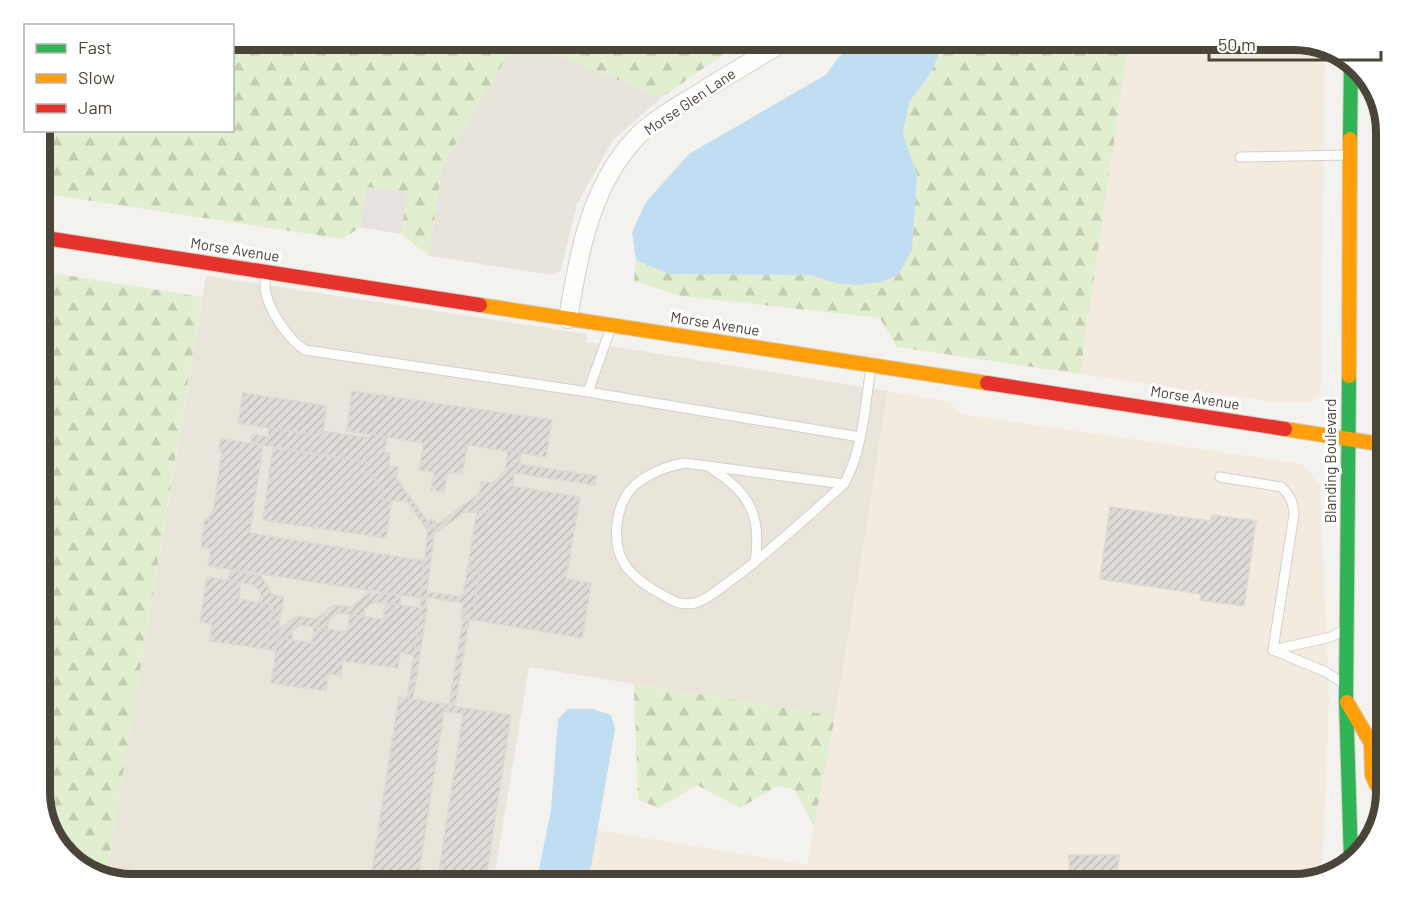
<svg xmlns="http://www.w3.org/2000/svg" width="1425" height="923" viewBox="0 0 1425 923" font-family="Barlow,sans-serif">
<defs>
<pattern id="forest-firs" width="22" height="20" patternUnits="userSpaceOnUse" patternTransform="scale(1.5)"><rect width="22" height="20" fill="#e1eecf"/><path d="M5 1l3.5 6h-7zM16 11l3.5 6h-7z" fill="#c3cdb2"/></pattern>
<pattern id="building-hatch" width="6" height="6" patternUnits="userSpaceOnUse" patternTransform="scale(1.5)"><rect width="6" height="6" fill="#dedbd6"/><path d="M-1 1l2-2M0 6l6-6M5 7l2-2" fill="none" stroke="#c0bdb8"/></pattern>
</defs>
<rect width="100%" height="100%" fill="#f4f2ee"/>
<!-- residential -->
<g fill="#e7e4dc">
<path d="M 843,39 L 972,39 L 972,43 L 938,57 L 937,45 L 890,51 L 863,43 L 851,45 Z"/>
<path d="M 542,48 L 661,98 L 613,140 L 577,204 L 561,270 L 552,275 L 429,256 L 442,167 L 509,52 Z"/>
</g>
<!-- commercial -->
<g fill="#f3ebdf">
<path d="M 1129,39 L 1293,39 L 1325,48 L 1321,388 L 1318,397 L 1309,402 L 1280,403 L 1080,374 Z"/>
<path d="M 888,391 L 950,402 L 960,414 L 1303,464 L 1320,486 L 1329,698 L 1322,876 L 1293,884 L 588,884 L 597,830 L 807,865 L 835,716 Z"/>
</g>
<!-- industrial -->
<path fill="#e6e2de" d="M 367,187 L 407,193 L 401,234 L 360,227 Z"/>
<!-- education -->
<path fill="#eae5da" d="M 206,276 L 587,334 L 586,342 L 888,391 L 835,716 L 529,667 L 493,884 L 132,884 L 106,876 Z"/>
<!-- forest -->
<g fill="url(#forest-firs)">
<path d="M 233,39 L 745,39 L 661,98 L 542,48 L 509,53 L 442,167 L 429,256 L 401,234 L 407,193 L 367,187 L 360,227 L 343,239 L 39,193 L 39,131 L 232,130 Z"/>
<path d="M 972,39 L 1129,39 L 1080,374 L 897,347 L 880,318 L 681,296 L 634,281 L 636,260 L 669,274 L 810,275 L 836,283 L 912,250 L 917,175 L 903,134 L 909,102 L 928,77 L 938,57 L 972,43 Z"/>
<path d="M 39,271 L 202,297 L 106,876 L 81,869 L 52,838 L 39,797 Z"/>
<path d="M 634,684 L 835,716 L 814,827 L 795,790 L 777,786 L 740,808 L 697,785 L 658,808 L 638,799 Z"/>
</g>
<!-- water -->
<g fill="#c0ddf1">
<path d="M 863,43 L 890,51 L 938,45 L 938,57 L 928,77 L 909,102 L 903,134 L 917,175 L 912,250 L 898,275 L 881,282 L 856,285 L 836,283 L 810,275 L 669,274 L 636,260 L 632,232 L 646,202 L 689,154 L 827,74 C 837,59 845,46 863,43 Z"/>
<path d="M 568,709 L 592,709 L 611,715 L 615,729 L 588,884 L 536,884 L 551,810 L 558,719 Z"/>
</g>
<!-- building -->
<g fill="url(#building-hatch)" stroke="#dcd9d4" stroke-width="1.5">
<path d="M 352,391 L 552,420 L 546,457 L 467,445 L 462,474 L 448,472 L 444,492 L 431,490 L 434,472 L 419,470 L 424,443 L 347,431 Z"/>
<path d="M 243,393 L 327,406 L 322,436 L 238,423 Z"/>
<path d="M 269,428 L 322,436 L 323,431 L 370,438 L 371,434 L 387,437 L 384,452 L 390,454 L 389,466 L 398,467 L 396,478 L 429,523 L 428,531 L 408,502 L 382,499 L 384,491 L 370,473 L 364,472 L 366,462 L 251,443 L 252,434 L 268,437 Z"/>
<path d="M 221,439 L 263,445 L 250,533 L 425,561 L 420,598 L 208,566 L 211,549 L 201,547 L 205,519 L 209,520 L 210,513 L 213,514 L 222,450 L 219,450 Z"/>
<path d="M 273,448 L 366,462 L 364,472 L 370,473 L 384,491 L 382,499 L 392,501 L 386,538 L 263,520 Z"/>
<path d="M 508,451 L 521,453 L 519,464 L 597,476 L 595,485 L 514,473 L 512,486 L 490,502 L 489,513 L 465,512 L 434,534 L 435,526 L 480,493 L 481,481 L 493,483 L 505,470 Z"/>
<path d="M 512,486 L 580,497 L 566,579 L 591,583 L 582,638 L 461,618 L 474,609 L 480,567 L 468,565 L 477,511 L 489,513 L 490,502 Z"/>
<path d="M 1110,507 L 1211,521 L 1212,515 L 1256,521 L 1244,606 L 1200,600 L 1201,594 L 1100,579 Z"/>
<path d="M 429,520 L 436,521 L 427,592 L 463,597 L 468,565 L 480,567 L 474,609 L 461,618 L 463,603 L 426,597 L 427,609 L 413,699 L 407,698 L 421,608 L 420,598 Z"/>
<path d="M 230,570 L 261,576 L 273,595 L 284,597 L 278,630 L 297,616 L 316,619 L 333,605 L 352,607 L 369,593 L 401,595 L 400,605 L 374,602 L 364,609 L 364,617 L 338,613 L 328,621 L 328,629 L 301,625 L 292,632 L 292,640 L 278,638 L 276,651 L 265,649 L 273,605 L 259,603 L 261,593 L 254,585 L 228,580 Z"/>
<path d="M 207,577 L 241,582 L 239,599 L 273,605 L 266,649 L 210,641 L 212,624 L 200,622 Z"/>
<path d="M 386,603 L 421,608 L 414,655 L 400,653 L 398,668 L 343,661 L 341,676 L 328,674 L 326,691 L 271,683 L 278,638 L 312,643 L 314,627 L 347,632 L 350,615 L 383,619 Z"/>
<path d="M 463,619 L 469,620 L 455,707 L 464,708 L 463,714 L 444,711 L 445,704 L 449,705 Z"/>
<path d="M 399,697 L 445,704 L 417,884 L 370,884 Z"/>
<path d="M 464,708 L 511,715 L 485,884 L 437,884 Z"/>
<path d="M 1069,855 L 1120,855 L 1115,884 L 1070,884 Z"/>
<path d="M 959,880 L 959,884 L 937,884 L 937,881 Z"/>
</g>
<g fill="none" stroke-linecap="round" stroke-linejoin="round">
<defs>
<g id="lane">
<path d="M 1240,157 L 1348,155"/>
<path d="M 266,274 C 265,281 264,288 266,294 C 271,313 288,339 305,350 L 588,392 L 611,327"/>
<path d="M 588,392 L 860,437"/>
<path d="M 712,469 C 750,493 762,516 755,562"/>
<path d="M 1220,477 L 1281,487 C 1290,495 1293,501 1294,514 L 1273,650"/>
<path d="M 844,484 L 685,463 C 668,466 649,473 635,485 C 614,504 610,547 628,569 C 637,579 649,588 661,594 C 672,601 681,606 695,603 C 709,599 721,587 733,579 C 772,550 808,516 844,484 C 863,450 865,405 871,367"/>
<path d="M 1273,650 L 1326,672 L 1341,682"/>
<path d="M 1273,650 L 1331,637 L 1342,631"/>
</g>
<path id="street" d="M 568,319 C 578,256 590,188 634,140 C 651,121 680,105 701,92 C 730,74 759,57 788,39"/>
<g id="fast">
<path d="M 1350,139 L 1351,61"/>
<path d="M 1349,376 L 1346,700 L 1351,861"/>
</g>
<g id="slow">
<path d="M 480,305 L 987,383"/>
<path d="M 1349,376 L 1350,139"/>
<path d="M 1285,429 L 1386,445"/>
<path d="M 1347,702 L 1371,743 L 1372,775 L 1376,784 L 1385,795"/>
</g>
<g id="jam">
<path d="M 39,237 L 480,305"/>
<path d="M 987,383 L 1285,429"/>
</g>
</defs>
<!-- lane casing -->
<use href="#lane" stroke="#d2d0cb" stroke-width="11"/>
<!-- street casing -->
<use href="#street" stroke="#d2d0cb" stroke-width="20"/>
<!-- fast casing -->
<use href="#fast" stroke="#d3cfc5" stroke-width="16"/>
<!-- slow casing -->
<use href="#slow" stroke="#d3cfc5" stroke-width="16"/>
<!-- jam casing -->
<use href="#jam" stroke="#d3cfc5" stroke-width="16"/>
<!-- lane -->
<use href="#lane" stroke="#fdfdfc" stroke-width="9"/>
<!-- street -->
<use href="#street" stroke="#fdfdfc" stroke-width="18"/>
<!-- fast -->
<use href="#fast" stroke="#30b455" stroke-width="14"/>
<!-- slow -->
<use href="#slow" stroke="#ff9f0a" stroke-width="14"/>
<!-- jam -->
<use href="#jam" stroke="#e5322d" stroke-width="14"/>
</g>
<g text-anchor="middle" stroke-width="6" stroke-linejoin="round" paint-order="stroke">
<!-- street labels -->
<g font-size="15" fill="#4b4439" stroke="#fff">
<text transform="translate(690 102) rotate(-34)" y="5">Morse Glen Lane</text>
<text transform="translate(235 250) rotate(9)" y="5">Morse Avenue</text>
<text transform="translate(715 324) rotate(9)" y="5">Morse Avenue</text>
<text transform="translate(1195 398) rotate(9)" y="5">Morse Avenue</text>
<text transform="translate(1331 461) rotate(-90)" y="5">Blanding Boulevard</text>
</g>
</g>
<!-- crop -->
<path d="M0 0H1425V923H0ZM132 50H1294A82 82 0 0 1 1376 132V792A82 82 0 0 1 1294 874H132A82 82 0 0 1 50 792V132A82 82 0 0 1 132 50Z" fill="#fff" fill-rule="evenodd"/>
<path fill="none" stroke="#4b4439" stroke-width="8" d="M132 50H1294A82 82 0 0 1 1376 132V792A82 82 0 0 1 1294 874H132A82 82 0 0 1 50 792V132A82 82 0 0 1 132 50Z"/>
<!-- legend -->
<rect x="24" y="24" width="210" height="108" fill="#ffffff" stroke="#b7b4b0" stroke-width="1.5"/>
<rect x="36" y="44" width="30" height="9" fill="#30b455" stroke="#b7b4b0" stroke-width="1.5"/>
<text x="78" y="54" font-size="18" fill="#4b4439">Fast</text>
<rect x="36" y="74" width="30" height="9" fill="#ff9f0a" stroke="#b7b4b0" stroke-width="1.5"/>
<text x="78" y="84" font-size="18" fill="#4b4439">Slow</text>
<rect x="36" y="104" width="30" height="9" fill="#e5322d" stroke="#b7b4b0" stroke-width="1.5"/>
<text x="78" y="114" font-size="18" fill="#4b4439">Jam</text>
<!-- scale -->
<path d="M1209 51v9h172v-9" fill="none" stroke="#4b4439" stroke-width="3"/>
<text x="1218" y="51" font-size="18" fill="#4b4439" stroke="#ffffff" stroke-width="4.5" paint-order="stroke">50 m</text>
</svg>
